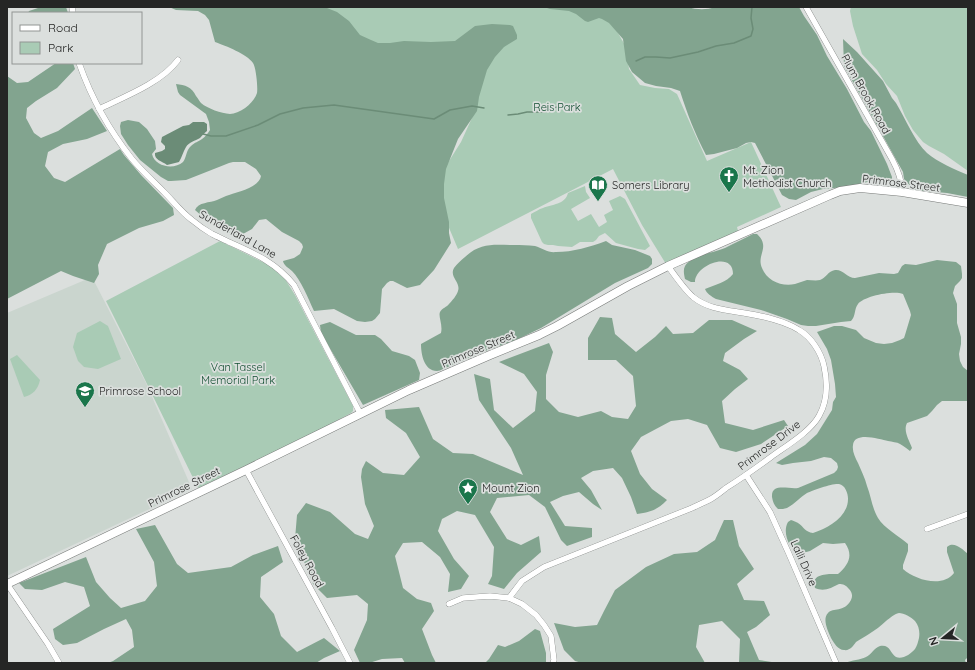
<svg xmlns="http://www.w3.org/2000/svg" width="975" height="670" viewBox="0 0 975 670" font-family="Quicksand,sans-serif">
<rect width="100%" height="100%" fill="#dbdfdd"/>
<!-- built -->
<path fill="#cad5ce" d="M 92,277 L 146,383 L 192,489 L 7,576 L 7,313 Z"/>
<!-- green -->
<g fill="#a9cbb5">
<path d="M 307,7 L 582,7 L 610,19 L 626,47 L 629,69 L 640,85 L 655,88 L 669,89 L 677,94 L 707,161 L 751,142 L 781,207 L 737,227 L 738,231 L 666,264 L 642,225 L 613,169 L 528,213 L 458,249 L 441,209 L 444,169 L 461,142 L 476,109 L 377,49 L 309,16 Z"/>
<path d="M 851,7 L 968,7 L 968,171 L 944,154 L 929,146 L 923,142 L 913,130 L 905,116 L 897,96 L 886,84 L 877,70 L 862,54 L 853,26 L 850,11 Z"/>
<path d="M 585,186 L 586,192 L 590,198 L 571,209 L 578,221 L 591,214 L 599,227 L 607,222 L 604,215 L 613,210 L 609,201 L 620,196 L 625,199 L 650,246 L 645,250 L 638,249 L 616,243 L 605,233 L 599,236 L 596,240 L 593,242 L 580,242 L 572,247 L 558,246 L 553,245 L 548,245 L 544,244 L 542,242 L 531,218 L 531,214 C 535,212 539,209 543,208 C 552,204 565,205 568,193 Z"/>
<path d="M 220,241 L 269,265 L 285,279 L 295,295 L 353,406 L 353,411 L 351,413 L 299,441 L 198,488 L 123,335 L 106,301 Z"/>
<path d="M 100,321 L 108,326 L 121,359 L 98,369 L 84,367 L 78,361 L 73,347 L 77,333 Z"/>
<path d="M 17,355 L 40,380 C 38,389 33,395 24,397 L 10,359 Z"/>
</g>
<!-- forest -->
<g fill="#82a48f">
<path d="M 41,7 L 66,7 L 68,13 L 28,13 L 29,11 Z"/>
<path d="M 169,7 L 307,7 L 309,8 L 327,8 L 337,12 L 349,21 L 360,35 L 371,40 L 378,43 L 390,43 L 404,41 L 431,42 L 455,41 L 475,26 L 492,24 L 510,25 L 513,26 L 517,35 L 517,39 L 504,47 L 495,57 L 487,70 L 479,97 L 477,111 L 458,139 L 446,169 L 444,184 L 444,198 L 449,222 L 449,233 L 451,243 L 434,270 L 420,285 L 407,288 L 393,281 L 390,281 L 387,283 L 382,289 L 380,313 L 375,319 L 372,321 L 365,322 L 357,321 L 334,309 L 314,311 C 308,298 301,280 292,271 C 288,267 284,266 283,261 L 294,258 L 300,254 L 303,247 L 302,244 L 299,241 L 282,232 L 266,219 L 259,220 L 252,229 L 243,234 L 236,235 L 233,235 L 203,217 L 195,210 C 198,202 210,203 217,200 C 220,199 223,197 226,196 C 236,192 259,188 261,176 L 256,169 L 245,162 L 233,162 L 229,163 L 219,167 L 186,180 L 171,181 L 168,181 L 161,177 L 140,160 L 128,145 L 121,134 L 120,126 L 121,122 L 128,120 L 139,122 L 147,129 L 155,141 L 156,149 L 152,154 C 155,167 174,170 183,162 C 186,159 186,150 191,146 C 195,142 198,142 202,139 C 205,137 208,133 210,130 L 209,122 L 206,114 L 180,95 L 178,92 L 176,84 C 185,85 192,87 196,96 C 198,98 199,101 201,103 C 208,109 221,113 230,114 C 240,114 254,103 257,93 C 258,88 256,67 253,63 C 247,54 226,46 215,42 L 209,20 L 205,15 L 198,11 L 176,10 Z"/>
<path d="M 544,7 L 688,7 C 697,10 707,10 715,7 L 799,7 L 804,16 L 817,35 L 827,56 L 847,89 L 864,122 L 871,131 L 887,164 L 892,177 L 892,180 L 890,183 L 872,181 L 845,187 L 823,189 L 811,192 L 796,200 L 789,199 L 782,195 L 755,143 L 751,142 L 746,143 L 737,148 L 714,154 L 706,155 C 695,134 687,113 680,91 L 671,88 L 656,86 L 645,83 L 632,72 L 626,61 L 623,39 L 609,23 L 602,19 L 599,18 L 588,22 L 585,21 L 576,14 L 569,11 L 550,9 Z"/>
<path d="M 843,39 L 857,52 L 883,81 L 892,98 L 896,103 C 905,118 915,142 927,153 C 937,162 956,170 968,175 L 968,197 L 947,193 L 914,190 L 904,179 L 903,172 L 844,66 Z"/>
<path d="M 56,63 L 73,63 L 75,69 L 57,88 L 36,101 L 27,108 L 26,118 L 34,133 L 41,138 L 58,131 L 92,108 L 107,131 L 87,139 L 63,144 L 48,152 L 45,166 L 54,178 L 65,182 L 120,149 L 124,155 L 141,175 L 173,208 L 174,215 L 163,221 L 139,228 L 107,244 L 98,265 L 99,274 L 94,283 L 73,276 L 61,271 L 7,299 L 7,76 L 17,83 L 28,82 Z"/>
<path d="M 753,234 L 757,234 C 771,247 756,255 762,268 C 767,281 782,287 795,284 C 799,283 803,281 807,280 C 811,280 816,281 820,280 C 826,278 828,271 835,270 C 843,269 847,278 855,278 L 879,273 L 894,274 L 898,273 L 902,266 L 905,264 L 916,265 L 937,260 L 956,262 L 961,266 L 962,274 L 962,278 L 960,281 L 955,286 L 953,293 L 957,304 L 957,323 L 961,337 L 961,344 L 959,354 L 960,361 L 963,367 L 968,371 L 968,401 L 942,401 L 937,405 L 932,411 L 927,416 L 907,423 C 903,431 909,440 912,448 L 910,451 C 907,449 904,446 900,444 C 897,442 892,442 888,441 C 880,439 854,431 853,445 C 852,451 855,457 858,463 C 861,470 865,478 867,486 C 871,496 872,508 878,518 C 884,528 899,536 908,544 L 908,551 L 903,565 L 903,569 C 915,580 943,588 954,573 L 947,552 L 947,547 C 954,541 962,549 968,554 L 968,657 L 965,660 L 966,663 L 910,662 L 845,663 C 852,660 860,660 866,657 C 871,655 874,648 880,646 C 890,644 890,653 896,657 C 902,660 911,654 915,649 C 917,646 918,642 919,638 C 920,632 919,626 915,621 C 911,617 904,613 899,613 C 894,614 890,618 886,621 C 881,626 875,630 869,634 C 865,637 860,639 856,642 C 853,646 850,651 844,650 C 838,650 834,643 831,638 C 828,631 822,619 828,613 C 833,607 844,613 851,600 C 853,596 852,592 849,589 C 846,585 843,584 839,584 C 831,588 824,592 815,588 C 810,573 828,574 838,574 C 848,565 854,556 845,543 L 833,544 L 823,543 L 810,551 L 799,554 C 789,549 782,532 788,522 L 791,520 C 792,520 798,523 798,523 C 804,527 805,532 813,533 C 828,528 848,517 848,499 C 848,493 845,485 839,484 C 833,483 813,490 807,493 C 800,497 795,504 787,508 C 784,509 782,509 778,509 C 774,505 773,502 772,497 C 771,482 790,490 798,488 L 834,473 L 837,470 L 838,467 L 837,463 L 831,458 L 824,457 L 811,461 L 793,463 L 782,465 L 776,463 L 805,445 L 817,434 L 832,410 L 833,402 L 836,397 L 835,384 L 831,360 L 827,349 L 817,332 L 834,326 L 842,326 L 856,330 L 864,338 L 876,343 L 884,344 L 892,343 L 900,340 L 904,338 L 905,335 L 911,315 L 910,311 L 903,294 C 894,290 864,296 858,304 C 854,309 856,316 851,321 L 841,322 L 816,326 L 808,326 L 801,325 L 787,319 L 761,310 L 716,299 C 711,296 707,294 705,289 C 715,285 727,282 733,274 C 733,250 695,265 695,282 L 691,282 L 685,279 C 684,274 683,270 685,266 C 692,255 713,253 725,248 C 734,243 744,239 753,234 Z"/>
<path d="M 606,241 L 612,245 L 635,250 L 650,256 L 652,259 L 652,264 L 648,268 L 615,283 L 541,328 L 516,340 L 485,351 L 443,369 C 441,370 439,371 437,371 C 424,371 421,354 421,344 L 441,333 C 443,325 438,316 440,312 C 442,308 447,307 449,304 C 452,301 457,295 458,291 C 461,282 449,277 454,268 C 457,264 461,260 465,257 C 481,242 494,245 514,245 C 521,245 528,245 535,246 C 542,248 548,253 556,252 C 573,252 590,247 606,241 Z"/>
<path d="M 600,317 L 612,318 L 615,334 L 636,352 L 655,337 L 666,326 L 673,334 L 693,333 L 709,320 L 732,320 L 757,331 L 744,339 L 725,353 L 723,361 L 740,370 L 748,379 L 735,389 L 722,401 L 725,423 L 753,430 L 784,420 L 788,426 L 761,444 L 736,452 L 720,448 L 707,425 L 688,419 L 671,421 L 641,437 L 631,451 L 640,474 L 652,489 L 667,500 C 657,510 651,512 637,514 L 631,497 L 622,478 L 613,468 L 593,471 L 581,478 L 591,490 L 602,510 L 593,504 L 579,492 L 563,496 L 550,502 L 565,526 L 592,528 L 592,537 L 567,546 L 561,540 L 545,507 L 529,495 L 497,498 L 490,512 L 507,539 L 521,545 L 539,536 L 541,552 L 517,573 L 504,589 L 488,584 L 492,576 L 494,547 L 475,515 L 457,511 L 442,519 L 438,531 L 454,559 L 469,576 L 461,589 L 448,592 L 450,574 L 440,557 L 422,542 L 403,543 L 395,556 L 403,588 L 417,599 L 431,603 L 434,611 L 422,629 L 432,655 L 436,663 L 405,663 L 402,658 L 382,659 L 369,663 L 360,663 L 354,650 L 367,620 L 368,604 L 357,595 L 327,598 L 313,584 L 295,539 L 297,515 L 306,503 L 330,512 L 355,534 L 368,539 L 374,526 L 365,504 L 361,477 L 362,469 L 366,461 L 383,473 L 404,475 L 420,457 L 406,433 L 386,418 L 385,410 L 419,407 L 433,439 L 453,453 L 473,454 L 523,475 L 511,448 L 479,400 L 474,374 L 490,379 L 494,410 L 513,428 L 535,411 L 537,392 L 524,374 L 499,362 L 549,343 L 553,352 L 546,375 L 546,399 L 559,412 L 578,417 L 601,411 L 612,417 L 628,419 L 636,406 L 633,376 L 616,360 L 588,360 L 588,338 Z"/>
<path d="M 330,322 L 356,335 L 375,335 L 381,339 L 392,351 L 409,356 L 415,360 L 420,373 L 419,380 L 363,405 L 321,333 L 320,325 Z"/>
<path d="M 724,520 L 733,520 L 739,546 L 754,569 L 737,584 L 744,600 L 764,601 L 770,615 L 756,627 L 747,632 L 759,660 L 778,663 L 739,663 L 740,639 L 722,621 L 699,625 L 696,647 L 705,663 L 582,663 L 575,661 L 564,650 L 554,623 L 575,627 L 597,625 L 604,611 L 615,590 L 646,567 L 674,554 L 697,552 L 715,540 Z"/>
<path d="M 155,525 L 177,564 L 188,573 L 231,567 L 253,555 L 278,546 L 283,562 L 261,577 L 260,597 L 274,614 L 281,636 L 297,652 L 324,638 L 340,651 L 324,658 L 316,663 L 108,663 L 113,661 L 134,647 L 132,630 L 126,619 L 104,629 L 77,643 L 63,645 L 55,639 L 53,629 L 90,606 L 84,587 L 65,582 L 42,590 L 25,589 L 19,583 L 86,557 L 96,582 L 110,598 L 121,608 L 145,601 L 157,586 L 154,562 L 136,529 Z"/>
<path d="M 535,629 L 540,631 L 546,653 L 546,663 L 485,663 L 489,659 L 498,645 L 505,647 L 519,641 Z"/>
</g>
<!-- water -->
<path fill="#6b8c77" d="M 193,122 L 204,122 L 207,124 L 207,131 C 204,133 202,136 200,138 C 195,141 189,142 186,147 C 183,152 182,157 179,162 L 167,165 C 162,161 154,160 155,153 L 162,151 L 165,149 L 165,146 L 161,142 L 162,137 L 183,126 L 189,125 Z"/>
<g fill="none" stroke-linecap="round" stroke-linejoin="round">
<!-- stream -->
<g stroke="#6b8c77" stroke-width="1.5">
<path d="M 636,61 L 645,57 L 656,57 L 670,58 L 698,52 L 716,46 L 734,43 L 751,36 L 753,29 L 751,18 L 752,7"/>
<path d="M 508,115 L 518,114 L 527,112 L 544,112 L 556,107 L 564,108"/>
<path d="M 203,134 L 211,136 L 226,136 L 258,125 L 280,114 L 303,108 L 334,105 L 434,119 L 450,110 L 472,106 L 484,108"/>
</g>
<defs>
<g id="street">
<path d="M 72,7 L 73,13"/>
<path d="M 806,7 L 892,159 C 898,170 902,180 902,192"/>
<path d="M 79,63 C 91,97 109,130 132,159 C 141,170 153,181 164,192 C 173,201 181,212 192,220 C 198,225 205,230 212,234 C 218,237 225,240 231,243 C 256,254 276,263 294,285 L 360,413"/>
<path d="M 99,109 C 124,97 161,83 178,60"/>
<path d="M 246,470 L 332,628 L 350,663"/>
<path d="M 746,475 L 770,512 L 789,554 L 836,663"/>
<path d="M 927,529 L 968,514"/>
<path d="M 7,584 L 48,644 L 59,663"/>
<path d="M 509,598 L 522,581 L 544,567 L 692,508 C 698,505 703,503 709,500 C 715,497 721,492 726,488 C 742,478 756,468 771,457 C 786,446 810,432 819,416 C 828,400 828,384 824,366 C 821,352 811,337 799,330 C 783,320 762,316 744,313 C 726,310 708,309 693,297 C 684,289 675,276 668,266"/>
<path d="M 449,604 L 463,598 L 490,596 L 509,598 L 522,604 L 536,615 L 544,625 L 551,636 L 554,660 L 553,663"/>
</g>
<path id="secondary" d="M 7,584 L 246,470 L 409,390 L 490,355 L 539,335 L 557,326 L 628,286 L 668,266 L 830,195 L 840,191 L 860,188 L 902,192 L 968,203"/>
</defs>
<!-- street casing -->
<use href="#street" stroke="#767977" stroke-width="6"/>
<!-- secondary casing -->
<use href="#secondary" stroke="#767977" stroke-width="9"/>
<!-- street -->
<use href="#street" stroke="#fff" stroke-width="5.5"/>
<!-- secondary -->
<use href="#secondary" stroke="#fff" stroke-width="8"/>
</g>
<!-- icons -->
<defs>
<symbol id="church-pin" viewBox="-11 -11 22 30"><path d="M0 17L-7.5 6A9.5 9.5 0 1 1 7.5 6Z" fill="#1a764b" stroke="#dbdfdd"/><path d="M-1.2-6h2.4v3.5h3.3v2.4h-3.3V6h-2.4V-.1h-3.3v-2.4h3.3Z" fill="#fff"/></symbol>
<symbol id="library-pin" viewBox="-11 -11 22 30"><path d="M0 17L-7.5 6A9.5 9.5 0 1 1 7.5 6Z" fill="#1a764b" stroke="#dbdfdd"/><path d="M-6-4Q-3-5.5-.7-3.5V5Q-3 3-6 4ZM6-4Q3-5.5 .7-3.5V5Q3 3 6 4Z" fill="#fff"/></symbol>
<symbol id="school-pin" viewBox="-11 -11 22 30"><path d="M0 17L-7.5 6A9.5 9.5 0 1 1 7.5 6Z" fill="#1a764b" stroke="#dbdfdd"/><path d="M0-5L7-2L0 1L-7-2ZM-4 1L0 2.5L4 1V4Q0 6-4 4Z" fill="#fff"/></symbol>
<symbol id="sight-pin" viewBox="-11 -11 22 30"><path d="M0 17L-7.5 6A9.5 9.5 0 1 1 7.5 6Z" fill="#1a764b" stroke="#dbdfdd"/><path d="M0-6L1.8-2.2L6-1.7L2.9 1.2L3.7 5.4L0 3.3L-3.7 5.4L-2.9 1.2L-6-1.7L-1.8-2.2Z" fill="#fff"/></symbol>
</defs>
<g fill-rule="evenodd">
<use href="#church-pin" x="718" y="165" width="22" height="30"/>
<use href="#library-pin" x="587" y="174" width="22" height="30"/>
<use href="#school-pin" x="74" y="380" width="22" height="30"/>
<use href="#sight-pin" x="457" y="477" width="22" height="30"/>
</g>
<g text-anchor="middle" stroke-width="3.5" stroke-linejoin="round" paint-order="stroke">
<!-- street labels -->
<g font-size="11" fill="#252625" stroke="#dbdfdd">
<text transform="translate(866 94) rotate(61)" y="4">Plum Brook Road</text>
<text transform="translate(901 183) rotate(7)" y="4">Primrose Street</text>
<text transform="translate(238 234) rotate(29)" y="4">Sunderland Lane</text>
<text transform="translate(478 349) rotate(-23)" y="4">Primrose Street</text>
<text transform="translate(769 445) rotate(-37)" y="4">Primrose Drive</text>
<text transform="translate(184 487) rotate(-26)" y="4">Primrose Street</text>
<text transform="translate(307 561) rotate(61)" y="4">Foley Road</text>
<text transform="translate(804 563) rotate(66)" y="4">Lalli Drive</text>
</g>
<!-- park labels -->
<g font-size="11" fill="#104d30" stroke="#dbdfdd">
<text x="557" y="111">Reis Park</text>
<text x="238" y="371">Van Tassel<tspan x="238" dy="13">Memorial Park</tspan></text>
</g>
<!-- poi labels -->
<g font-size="11" fill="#252625" stroke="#dbdfdd" text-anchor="start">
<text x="743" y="174">Mt. Zion<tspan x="743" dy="13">Methodist Church</tspan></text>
<text x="612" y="189">Somers Library</text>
<text x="99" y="395">Primrose School</text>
<text x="482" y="492">Mount Zion</text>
</g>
</g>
<!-- border -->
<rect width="975" height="670" fill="none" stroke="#252625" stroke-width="16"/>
<!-- legend -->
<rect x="12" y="12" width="130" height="52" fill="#dbdfdd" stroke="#929593"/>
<rect x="20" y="25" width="20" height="6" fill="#ffffff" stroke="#929593"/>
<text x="48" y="32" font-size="12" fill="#252625">Road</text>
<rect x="20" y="42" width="20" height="12" fill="#a9cbb5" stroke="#929593"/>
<text x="48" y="52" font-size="12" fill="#252625">Park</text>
<!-- north arrow -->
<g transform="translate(943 638) rotate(252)" stroke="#dbdfdd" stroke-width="3" paint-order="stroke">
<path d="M0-3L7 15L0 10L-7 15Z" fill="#252625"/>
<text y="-6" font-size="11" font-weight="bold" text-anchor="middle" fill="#252625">N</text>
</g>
</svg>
